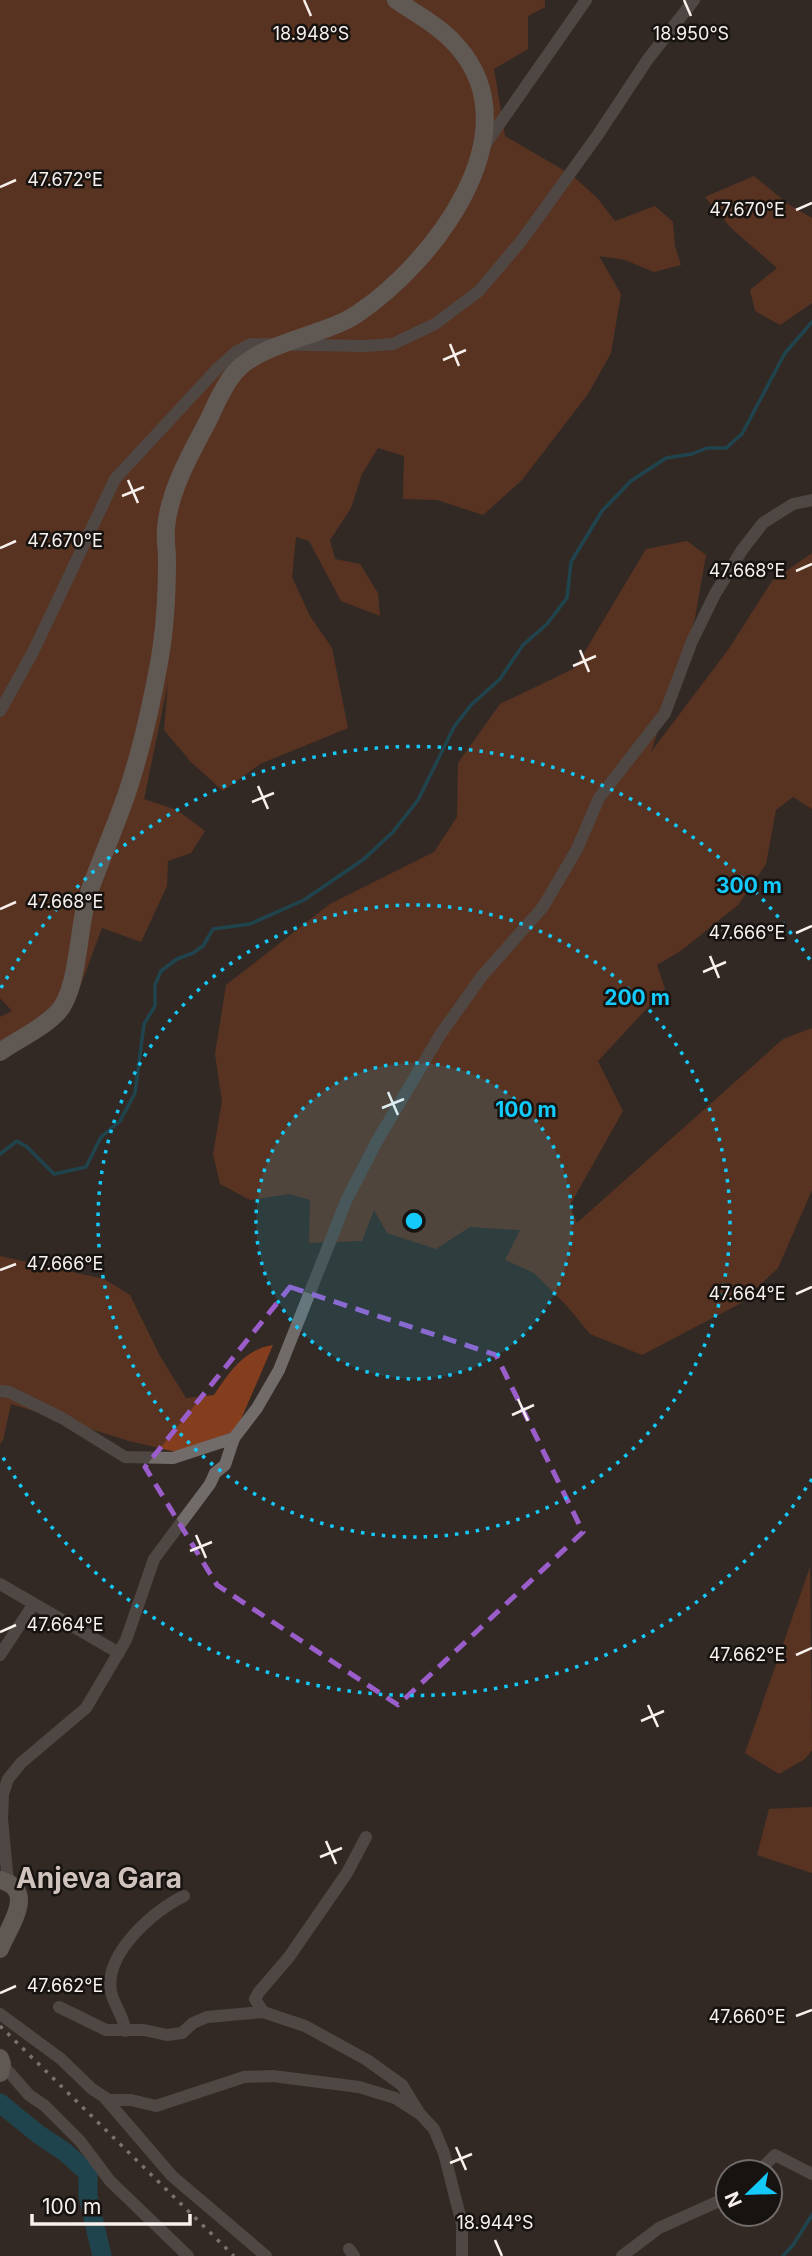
<svg xmlns="http://www.w3.org/2000/svg" width="812" height="2256" viewBox="0 0 812 2256" font-family="Inter,sans-serif">
<rect width="100%" height="100%" fill="#332925"/>
<!-- forest -->
<g fill="#853e1d">
<path d="M 0,0 L 545,0 L 545,7 L 528,16 L 528,49 L 494,69 L 505,136 L 572,175 L 598,199 L 615,221 L 655,206 L 673,222 L 675,246 L 681,265 L 654,272 L 625,260 L 599,256 L 621,294 L 611,353 L 588,394 L 522,480 L 483,515 L 437,500 L 403,499 L 404,456 L 378,448 L 362,474 L 351,508 L 330,540 L 335,559 L 360,564 L 378,593 L 380,616 L 341,601 L 309,541 L 296,537 L 292,577 L 310,616 L 332,648 L 348,728 L 260,764 L 223,791 L 191,762 L 164,730 L 168,683 L 144,799 L 177,810 L 205,831 L 191,853 L 168,861 L 167,886 L 141,942 L 102,928 L 74,1003 L 0,1053 L 0,1017 L 12,1011 L 0,998 Z"/>
<path d="M 754,176 L 788,204 L 812,218 L 812,303 L 780,325 L 755,311 L 750,290 L 777,268 L 731,228 L 705,197 Z"/>
<path d="M 687,541 L 706,555 L 695,618 L 651,752 L 728,650 L 772,581 L 812,553 L 812,809 L 793,797 L 776,810 L 766,864 L 738,905 L 682,950 L 657,965 L 665,989 L 598,1061 L 623,1111 L 570,1205 L 577,1223 L 783,1039 L 812,1028 L 812,1190 L 778,1268 L 741,1303 L 642,1355 L 590,1334 L 567,1306 L 534,1273 L 505,1260 L 520,1230 L 470,1227 L 436,1249 L 387,1233 L 374,1210 L 362,1241 L 309,1243 L 310,1200 L 289,1194 L 250,1200 L 220,1184 L 213,1154 L 222,1101 L 215,1054 L 226,985 L 330,904 L 434,852 L 457,817 L 458,763 L 500,704 L 575,668 L 646,549 Z"/>
<path d="M 0,1256 L 104,1279 L 130,1295 L 160,1356 L 186,1398 L 214,1395 C 229,1372 245,1349 273,1345 L 236,1431 L 176,1452 L 129,1441 L 11,1404 L 3,1440 L 0,1444 Z"/>
<path d="M 810,1567 L 812,1750 L 805,1759 L 779,1774 L 745,1753 Z"/>
<path d="M 812,1807 L 812,1873 L 757,1855 L 769,1809 Z"/>
</g>
<g fill="none" stroke-linecap="round" stroke-linejoin="round">
<!-- stream -->
<g stroke="#09657f" stroke-width="3.5">
<path d="M 0,1154 L 17,1141 L 27,1147 L 54,1174 L 86,1167 L 101,1137 L 120,1121 L 135,1093 L 144,1024 L 155,1006 L 155,985 L 161,971 L 177,959 L 193,953 L 203,946 L 213,929 L 250,924 L 304,900 L 364,859 L 393,832 L 418,800 L 454,727 L 471,705 L 500,679 L 523,645 L 547,624 L 567,598 L 571,562 L 602,511 L 631,481 L 666,458 L 692,454 L 707,448 L 726,448 L 742,434 L 785,353 L 812,322"/>
<path d="M 783,2256 L 793,2245 L 812,2215"/>
</g>
<!-- river -->
<path stroke="#09657f" stroke-width="19" d="M 0,2103 L 38,2134 L 65,2152 L 88,2173 L 88,2196 L 102,2256"/>
<!-- street -->
<g stroke="#716c6a" stroke-width="12">
<path d="M 482,149 L 586,0"/>
<path d="M 0,711 L 33,652 L 115,479 L 216,370 L 237,351 L 251,344 L 366,346 L 393,344 L 435,324 L 479,291 L 522,240 L 597,136 L 648,59 L 694,0"/>
<path d="M 0,1391 L 9,1392 L 62,1418 L 125,1457 L 173,1458 L 234,1438 L 257,1408 L 279,1370 L 347,1199 L 377,1141 L 440,1035 L 482,976 L 543,907 L 577,849 L 599,798 L 665,713 L 692,641 L 715,594 L 742,550 L 763,523 L 793,504 L 812,500"/>
<path d="M 0,1584 L 119,1653"/>
<path d="M 0,1655 L 33,1605"/>
<path d="M 8,1882 L 2,1819 L 3,1794 L 8,1779 L 21,1763 L 86,1708 L 126,1640 L 154,1559 L 210,1484 L 215,1473 L 225,1465 L 234,1438"/>
<path d="M 59,2007 L 106,2030 L 144,2030 L 167,2035 L 182,2033 L 193,2023 L 207,2017 L 263,2012 L 305,2026 L 367,2060 L 402,2085 L 418,2111"/>
<path d="M 263,2012 L 255,1999 L 259,1992 L 289,1957 L 347,1873 L 366,1837"/>
<path d="M 0,2014 L 61,2059 L 92,2089 L 109,2100 L 131,2100 L 156,2106 L 244,2077 L 273,2076 L 359,2087 L 395,2098 L 420,2114 L 434,2129 L 444,2153 L 462,2224 L 462,2256"/>
<path d="M 125,2031 C 125,2017 113,2005 111,1991 C 104,1954 154,1910 184,1896"/>
<path d="M 2,2064 L 29,2095 L 45,2106 L 80,2141 L 110,2181 L 188,2256"/>
<path d="M 105,2098 L 172,2176 L 266,2256"/>
<path d="M 758,2172 L 775,2155 L 812,2174"/>
<path d="M 349,2249 L 354,2256"/>
<path d="M 622,2256 L 659,2228 L 728,2197"/>
</g>
<!-- secondary -->
<g stroke="#98908c" stroke-width="18">
<path d="M 0,1052 C 18,1039 42,1029 58,1012 C 79,989 78,926 88,895 C 100,861 115,828 127,793 C 141,751 151,707 159,663 C 165,630 167,594 167,560 C 167,550 165,539 166,528 C 169,491 191,453 208,421 C 215,406 222,389 232,376 C 255,343 325,336 357,314 C 432,264 535,133 457,46 C 440,26 416,14 396,0"/>
<path d="M 0,1880 C 39,1890 7,1929 0,1949"/>
<path d="M 0,2058 L 2,2064 L 0,2073"/>
</g>
<!-- rail -->
<path stroke="#d1c9c6" stroke-width="3.5" stroke-dasharray="3.5 7" stroke-linecap="butt" d="M 0,2026 L 234,2256"/>
</g>
<!-- marked area -->
<path d="M0 0H812V2256H0ZM 290,1287 L 496,1355 L 583,1532 L 398,1705 L 217,1585 L 145,1467 Z" fill="#332925" fill-opacity=".55" fill-rule="evenodd"/>
<path fill="none" stroke="#9a5dca" stroke-width="5" stroke-dasharray="14 9" stroke-linejoin="round" d="M 290,1287 L 496,1355 L 583,1532 L 398,1705 L 217,1585 L 145,1467 Z"/>
<!-- ticks -->
<path fill="none" stroke="#f7f0ed" stroke-width="2.5" d="M 304,0 L 311,16M 684,0 L 691,16M 0,187 L 16,180M 796,210 L 812,203M 450,344 L 459,366M 443,360 L 466,350M 128,480 L 138,503M 122,496 L 144,487M 0,548 L 16,541M 796,571 L 812,564M 580,650 L 589,672M 573,666 L 596,656M 258,786 L 268,809M 252,802 L 274,793M 0,909 L 16,902M 796,933 L 812,926M 710,956 L 719,978M 703,972 L 726,962M 388,1092 L 398,1115M 382,1108 L 404,1099M 0,1270 L 16,1264M 796,1294 L 812,1287M 518,1399 L 528,1421M 512,1415 L 534,1405M 196,1535 L 206,1558M 190,1551 L 212,1542M 0,1632 L 16,1625M 796,1655 L 812,1648M 648,1705 L 658,1727M 641,1721 L 664,1711M 326,1841 L 336,1864M 320,1857 L 342,1848M 0,1993 L 16,1986M 796,2016 L 812,2010M 456,2147 L 466,2170M 450,2163 L 472,2154M 495,2240 L 502,2256"/>
<!-- distance rings -->
<circle cx="414" cy="1221" r="158" fill="#13cafb" fill-opacity=".12"/>
<g fill="none" stroke="#13cafb" stroke-width="3.5" stroke-dasharray="3.5 7">
<circle cx="414" cy="1221" r="158"/>
<circle cx="414" cy="1221" r="316"/>
<path d="M812 1479A474 474 0 0 1 1 1454M1 988A474 474 0 0 1 812 963"/>
</g>
<g text-anchor="middle" stroke-width="5" stroke-linejoin="round" paint-order="stroke">
<!-- quarter labels -->
<g font-size="28" font-weight="bold" fill="#d0c3be" stroke="#171311">
<text x="99" y="1888">Anjeva Gara</text>
</g>
</g>
<g font-size="18" text-anchor="middle" fill="#f7f0ed" stroke="#171311" stroke-width="5" stroke-linejoin="round" paint-order="stroke">
<text x="311" y="40">18.948°S</text>
<text x="691" y="40">18.950°S</text>
<text x="65" y="186">47.672°E</text>
<text x="747" y="216">47.670°E</text>
<text x="65" y="547">47.670°E</text>
<text x="747" y="577">47.668°E</text>
<text x="65" y="908">47.668°E</text>
<text x="747" y="939">47.666°E</text>
<text x="65" y="1270">47.666°E</text>
<text x="747" y="1300">47.664°E</text>
<text x="65" y="1631">47.664°E</text>
<text x="747" y="1661">47.662°E</text>
<text x="65" y="1992">47.662°E</text>
<text x="747" y="2023">47.660°E</text>
<text x="495" y="2229">18.944°S</text>
</g>
<circle cx="414" cy="1221" r="10" fill="#13cafb" stroke="#171311" stroke-width="3.5"/>
<g font-size="21" text-anchor="middle" font-weight="bold" fill="#13cafb" stroke="#171311" stroke-width="5" stroke-linejoin="round" paint-order="stroke">
<text x="749" y="893">300 m</text>
<text x="637" y="1005">200 m</text>
<text x="526" y="1117">100 m</text>
</g>
<!-- north arrow -->
<g transform="translate(749 2193) rotate(247)"><circle r="33" fill="#171311" stroke="#716b69" stroke-width="2"/>
<path d="M0-5L12 26L0 18L-12 26Z" fill="#13cafb"/>
<text y="-10" font-size="19" font-weight="bold" text-anchor="middle" fill="#f7f0ed">N</text>
</g>
<!-- scale -->
<path d="M32 2214v10h158v-10" fill="none" stroke="#f7f0ed" stroke-width="3.5"/>
<text x="42" y="2214" font-size="21" fill="#f7f0ed" stroke="#171311" stroke-width="5" paint-order="stroke">100 m</text>
</svg>
